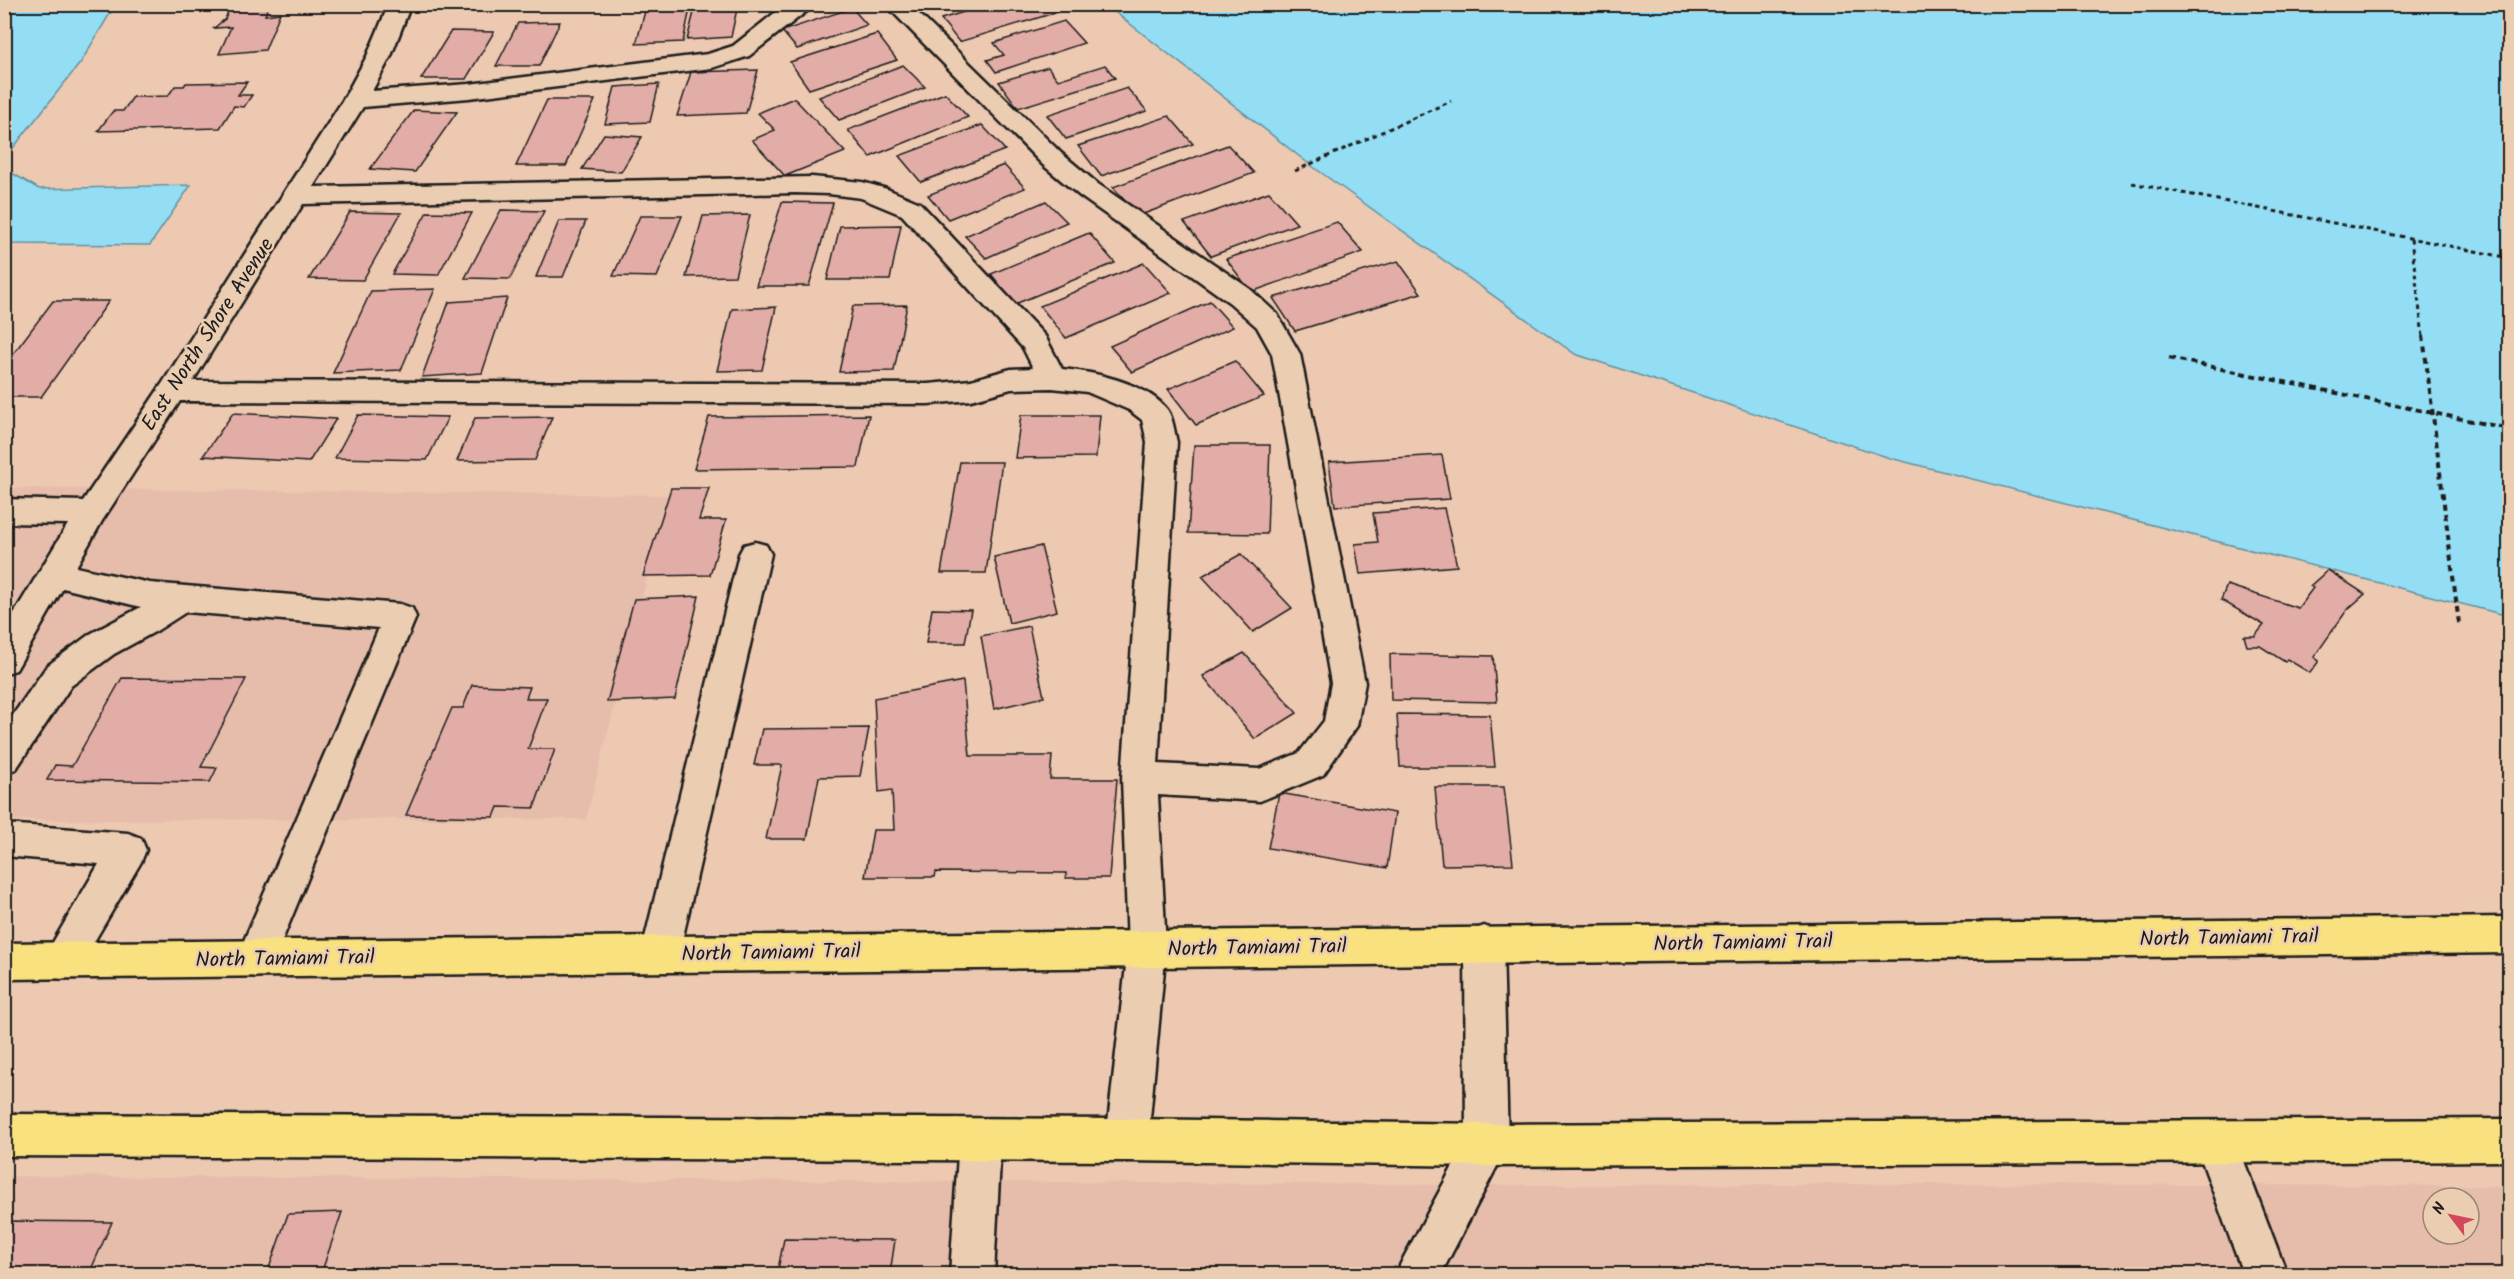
<svg xmlns="http://www.w3.org/2000/svg" width="2514" height="1279" viewBox="0 0 2514 1279" font-family="Kalam,sans-serif">
<rect width="100%" height="100%" fill="#edc9b1"/>
<filter id="ink" filterUnits="userSpaceOnUse"><feTurbulence type="fractalNoise" baseFrequency=".0167" numOctaves="2"/><feDisplacementMap in="SourceGraphic" scale="12" xChannelSelector="R" yChannelSelector="G"/><feConvolveMatrix kernelMatrix="1 2 1 2 8 2 1 2 1" color-interpolation-filters="sRGB"/></filter>
<g filter="url(#ink)">
<!-- built -->
<g fill="#e6bdab" fill-rule="evenodd">
<path d="M 5,488 L 668,495 L 586,819 L 5,820 Z"/>
<path d="M 5,1176 L 1493,1185 L 1917,1184 L 2510,1186 L 2509,1274 L 5,1274 ZM 2433,1198 L 2469,1198 L 2469,1234 L 2433,1234 Z"/>
</g>
<!-- water -->
<g fill="#93def4" stroke="#63909e" stroke-width="1.5">
<path d="M 12,5 L 115,5 L 81,62 L 5,158 L 4,27 Z"/>
<path d="M 1106,5 L 2509,5 L 2509,616 L 1890,458 L 1575,354 L 1309,164 Z"/>
<path d="M 5,169 L 39,189 L 191,185 L 150,245 L 5,244 Z"/>
</g>
<!-- building -->
<g fill="#e2aca7" stroke="#1c1c1c" stroke-width="1.5">
<path d="M 253,4 L 269,4 L 265,15 L 280,13 L 265,50 L 219,54 L 231,27 L 214,28 L 225,19 L 230,7 Z"/>
<path d="M 647,4 L 691,4 L 683,42 L 636,44 Z"/>
<path d="M 696,4 L 738,4 L 731,37 L 687,40 Z"/>
<path d="M 914,4 L 954,4 L 920,14 Z"/>
<path d="M 990,4 L 1050,4 L 1057,12 L 959,42 L 941,19 Z"/>
<path d="M 852,8 L 867,25 L 797,49 L 782,31 Z"/>
<path d="M 1064,21 L 1084,43 L 996,72 L 987,60 L 1004,55 L 994,43 Z"/>
<path d="M 560,22 L 539,66 L 496,66 L 518,23 Z"/>
<path d="M 451,31 L 494,32 L 466,79 L 421,79 Z"/>
<path d="M 877,34 L 897,60 L 809,89 L 790,62 Z"/>
<path d="M 903,65 L 925,87 L 839,120 L 819,97 Z"/>
<path d="M 1105,65 L 1115,78 L 1018,108 L 999,82 L 1048,67 L 1058,80 Z"/>
<path d="M 758,70 L 746,113 L 677,116 L 691,72 Z"/>
<path d="M 247,82 L 238,95 L 252,95 L 244,107 L 234,106 L 220,128 L 98,131 L 113,111 L 123,111 L 133,97 L 168,96 L 175,86 L 184,86 L 186,83 Z"/>
<path d="M 659,84 L 650,122 L 605,124 L 615,87 Z"/>
<path d="M 1127,88 L 1147,111 L 1066,139 L 1047,115 Z"/>
<path d="M 945,93 L 968,117 L 870,157 L 848,130 Z"/>
<path d="M 794,98 L 845,152 L 785,176 L 752,140 L 775,130 L 758,113 Z"/>
<path d="M 547,100 L 595,100 L 566,166 L 516,166 Z"/>
<path d="M 414,110 L 457,112 L 415,172 L 370,169 Z"/>
<path d="M 1169,116 L 1193,144 L 1101,176 L 1078,146 Z"/>
<path d="M 982,125 L 1005,150 L 921,182 L 899,156 Z"/>
<path d="M 604,134 L 642,137 L 621,172 L 582,169 Z"/>
<path d="M 1228,145 L 1254,173 L 1138,216 L 1113,187 Z"/>
<path d="M 1004,165 L 1025,188 L 948,219 L 928,195 Z"/>
<path d="M 1269,192 L 1297,224 L 1211,256 L 1184,222 Z"/>
<path d="M 1046,201 L 1067,222 L 986,258 L 965,236 Z"/>
<path d="M 782,202 L 833,203 L 809,286 L 756,286 Z"/>
<path d="M 501,210 L 544,211 L 510,279 L 465,278 Z"/>
<path d="M 350,212 L 401,213 L 363,280 L 309,279 Z"/>
<path d="M 427,212 L 472,213 L 438,275 L 392,274 Z"/>
<path d="M 750,215 L 735,276 L 686,277 L 703,216 Z"/>
<path d="M 640,216 L 682,216 L 657,277 L 613,276 Z"/>
<path d="M 559,221 L 586,221 L 563,277 L 536,277 Z"/>
<path d="M 1337,222 L 1363,252 L 1251,292 L 1226,259 Z"/>
<path d="M 901,225 L 890,280 L 827,280 L 840,226 Z"/>
<path d="M 1089,233 L 1115,263 L 1015,304 L 991,274 Z"/>
<path d="M 1398,261 L 1421,293 L 1295,331 L 1273,298 Z"/>
<path d="M 1144,263 L 1171,293 L 1066,338 L 1040,306 Z"/>
<path d="M 435,289 L 401,370 L 333,373 L 371,291 Z"/>
<path d="M 507,298 L 482,373 L 422,377 L 449,302 Z"/>
<path d="M 53,301 L 109,301 L 41,397 L 4,397 L 4,366 Z"/>
<path d="M 1210,301 L 1233,327 L 1132,372 L 1110,346 Z"/>
<path d="M 907,305 L 894,371 L 839,372 L 853,306 Z"/>
<path d="M 776,307 L 762,370 L 717,371 L 732,309 Z"/>
<path d="M 1235,361 L 1264,396 L 1196,425 L 1168,389 Z"/>
<path d="M 233,413 L 336,419 L 309,462 L 203,456 Z"/>
<path d="M 358,415 L 448,417 L 427,460 L 335,458 Z"/>
<path d="M 869,415 L 858,467 L 694,469 L 709,417 Z"/>
<path d="M 1021,415 L 1100,415 L 1096,457 L 1015,458 Z"/>
<path d="M 552,417 L 535,460 L 457,461 L 475,418 Z"/>
<path d="M 1194,445 L 1270,445 L 1267,534 L 1188,533 Z"/>
<path d="M 1442,455 L 1450,499 L 1335,506 L 1329,462 Z"/>
<path d="M 960,462 L 1002,462 L 986,573 L 941,573 Z"/>
<path d="M 671,488 L 709,488 L 699,520 L 726,520 L 710,575 L 643,576 Z"/>
<path d="M 1444,508 L 1457,566 L 1360,574 L 1355,544 L 1378,542 L 1373,513 Z"/>
<path d="M 1041,546 L 1057,611 L 1009,623 L 994,557 Z"/>
<path d="M 1241,554 L 1292,608 L 1253,632 L 1202,576 Z"/>
<path d="M 2328,570 L 2365,594 L 2347,610 L 2314,657 L 2319,661 L 2310,673 L 2287,659 L 2285,662 L 2260,646 L 2247,646 L 2244,636 L 2255,636 L 2264,625 L 2221,600 L 2227,585 L 2298,608 L 2313,588 L 2310,586 Z"/>
<path d="M 699,596 L 675,699 L 607,702 L 634,599 Z"/>
<path d="M 932,609 L 971,610 L 965,643 L 926,643 Z"/>
<path d="M 1029,626 L 1044,697 L 994,709 L 981,636 Z"/>
<path d="M 1244,653 L 1297,713 L 1255,739 L 1203,676 Z"/>
<path d="M 1390,654 L 1493,656 L 1497,702 L 1391,700 Z"/>
<path d="M 122,678 L 246,679 L 201,767 L 217,768 L 210,782 L 47,780 L 55,765 L 72,766 Z"/>
<path d="M 963,681 L 970,756 L 1052,756 L 1050,779 L 1117,779 L 1109,878 L 1066,878 L 1066,873 L 936,872 L 935,877 L 865,877 L 873,830 L 894,830 L 892,790 L 879,792 L 874,698 Z"/>
<path d="M 472,685 L 530,687 L 526,698 L 547,698 L 528,749 L 555,749 L 534,808 L 498,807 L 494,817 L 406,815 L 452,708 L 463,708 Z"/>
<path d="M 1397,714 L 1490,715 L 1495,767 L 1400,767 Z"/>
<path d="M 869,728 L 860,776 L 819,777 L 807,839 L 766,839 L 782,765 L 754,765 L 762,729 Z"/>
<path d="M 1435,787 L 1504,787 L 1513,864 L 1442,865 Z"/>
<path d="M 1279,793 L 1395,813 L 1387,868 L 1268,848 Z"/>
<path d="M 342,1212 L 321,1274 L 267,1274 L 288,1214 Z"/>
<path d="M 6,1221 L 112,1222 L 89,1274 L 4,1274 Z"/>
<path d="M 784,1239 L 895,1240 L 890,1274 L 777,1274 Z"/>
</g>
<g fill="none" stroke-linecap="round" stroke-linejoin="round">
<defs>
<g id="minor">
<path d="M 389,4 L 411,4 L 391,56 L 372,91 L 469,84 L 708,54 L 733,46 L 786,4 L 816,4 L 749,56 L 712,68 L 469,98 L 363,107 L 313,187 L 812,177 L 862,182 L 887,189 L 920,203 L 1045,336 L 1062,369 C 1094,372 1142,382 1165,407 C 1173,415 1174,431 1177,442 L 1158,764 L 1259,769 L 1299,753 L 1324,721 L 1331,683 L 1272,354 L 1257,327 L 1230,303 L 1080,196 L 1043,165 L 885,4 L 909,4 L 1061,153 L 1098,184 L 1250,289 L 1277,314 L 1300,354 L 1365,683 L 1357,726 L 1323,775 L 1260,801 L 1158,795 L 1166,948 L 1148,1140 L 1142,1155 L 1127,1161 L 1112,1155 L 1106,1140 L 1128,948 L 1122,778 L 1147,442 L 1142,420 L 1129,410 L 1087,392 L 1052,388 L 1011,389 L 971,400 L 928,404 L 180,401 L 102,521 L 76,567 L 150,583 L 400,604 L 412,608 L 416,617 L 269,972 L 255,977 L 241,972 L 236,959 L 379,628 L 186,612 L 158,630 L 114,654 L 71,686 L 16,769 L 4,773 L 4,728 L 47,666 L 90,634 L 141,607 L 63,588 L 16,670 L 4,674 L 4,630 L 68,524 L 4,523 L 4,499 L 83,501 L 162,384 L 343,100 L 367,56 ZM 795,193 L 829,194 L 861,198 L 902,215 L 1023,348 L 1033,368 L 1011,369 L 971,380 L 928,384 L 193,381 L 303,204 Z"/>
<path d="M 755,542 L 766,545 L 771,554 L 679,954 L 673,967 L 660,972 L 647,967 L 641,954 L 739,554 L 744,545 Z"/>
<path d="M 4,824 L 128,833 L 141,838 L 146,850 L 141,862 L 75,974 L 61,979 L 47,974 L 42,961 L 99,864 L 4,856 Z"/>
<path d="M 1484,926 L 1497,931 L 1503,944 L 1508,1145 L 1441,1274 L 1396,1274 L 1403,1259 L 1466,1142 L 1465,944 L 1471,931 Z"/>
<path d="M 980,1119 L 995,1125 L 1001,1140 L 994,1274 L 950,1274 L 959,1140 L 965,1125 Z"/>
<path d="M 2216,1121 L 2231,1127 L 2287,1274 L 2243,1274 L 2195,1142 L 2201,1127 Z"/>
</g>
<g id="major">
<path d="M 2510,917 L 2510,953 L 4,979 L 4,943 Z"/>
<path d="M 4,1114 L 1127,1119 L 1487,1124 L 2510,1119 L 2510,1161 L 1487,1166 L 1127,1161 L 4,1156 Z"/>
</g>
</defs>
<!-- minor casing -->
<use href="#minor" stroke="#1c1c1c" stroke-width="5"/>
<!-- major casing -->
<use href="#major" stroke="#1c1c1c" stroke-width="5"/>
<!-- path-far1 -->
<g stroke="#1c1c1c" stroke-width="3" stroke-dasharray="4.5 4" stroke-linecap="butt">
<path d="M 1295,171 L 1451,101"/>
<path d="M 2132,183 L 2510,258"/>
<path d="M 2411,239 L 2423,337"/>
</g>
<!-- path -->
<g stroke="#1c1c1c" stroke-width="4" stroke-dasharray="6 4.5" stroke-linecap="butt">
<path d="M 2423,336 L 2459,624"/>
<path d="M 2169,358 L 2510,429"/>
</g>
<!-- minor -->
<use href="#minor" fill="#ebcdb1" fill-rule="evenodd"/>
<!-- major -->
<use href="#major" fill="#fae180" fill-rule="evenodd"/>
</g>
</g>
<g text-anchor="middle" stroke-width="5" stroke-linejoin="round" paint-order="stroke">
<!-- street labels -->
<g font-size="21" fill="#1c1c1c" stroke="#ebcdb1">
<text transform="translate(207 334) rotate(-57)" y="7">East North Shore Avenue</text>
<text transform="translate(2229 937) rotate(-1)" y="7">North Tamiami Trail</text>
<text transform="translate(1743 942) rotate(-1)" y="7">North Tamiami Trail</text>
<text transform="translate(1257 947) rotate(-1)" y="7">North Tamiami Trail</text>
<text transform="translate(771 952) rotate(-1)" y="7">North Tamiami Trail</text>
<text transform="translate(285 958) rotate(-1)" y="7">North Tamiami Trail</text>
</g>
</g>
<!-- margin -->
<rect width="2514" height="1279" fill="none" stroke="#ebcdb1" stroke-width="24"/>
<rect x="12" y="12" width="2490" height="1255" fill="none" stroke="#1c1c1c" stroke-width="2" filter="url(#ink)"/>
<!-- north arrow -->
<g transform="translate(2451 1216) rotate(302)"><circle r="28" fill="#ebcdb1" stroke="#988675" stroke-width="1.5"/>
<path d="M0-4.5L10 22L0 15L-10 22Z" fill="#d1495b"/>
<text y="-9" font-size="16" font-weight="bold" text-anchor="middle" fill="#1c1c1c">N</text>
</g>
</svg>
